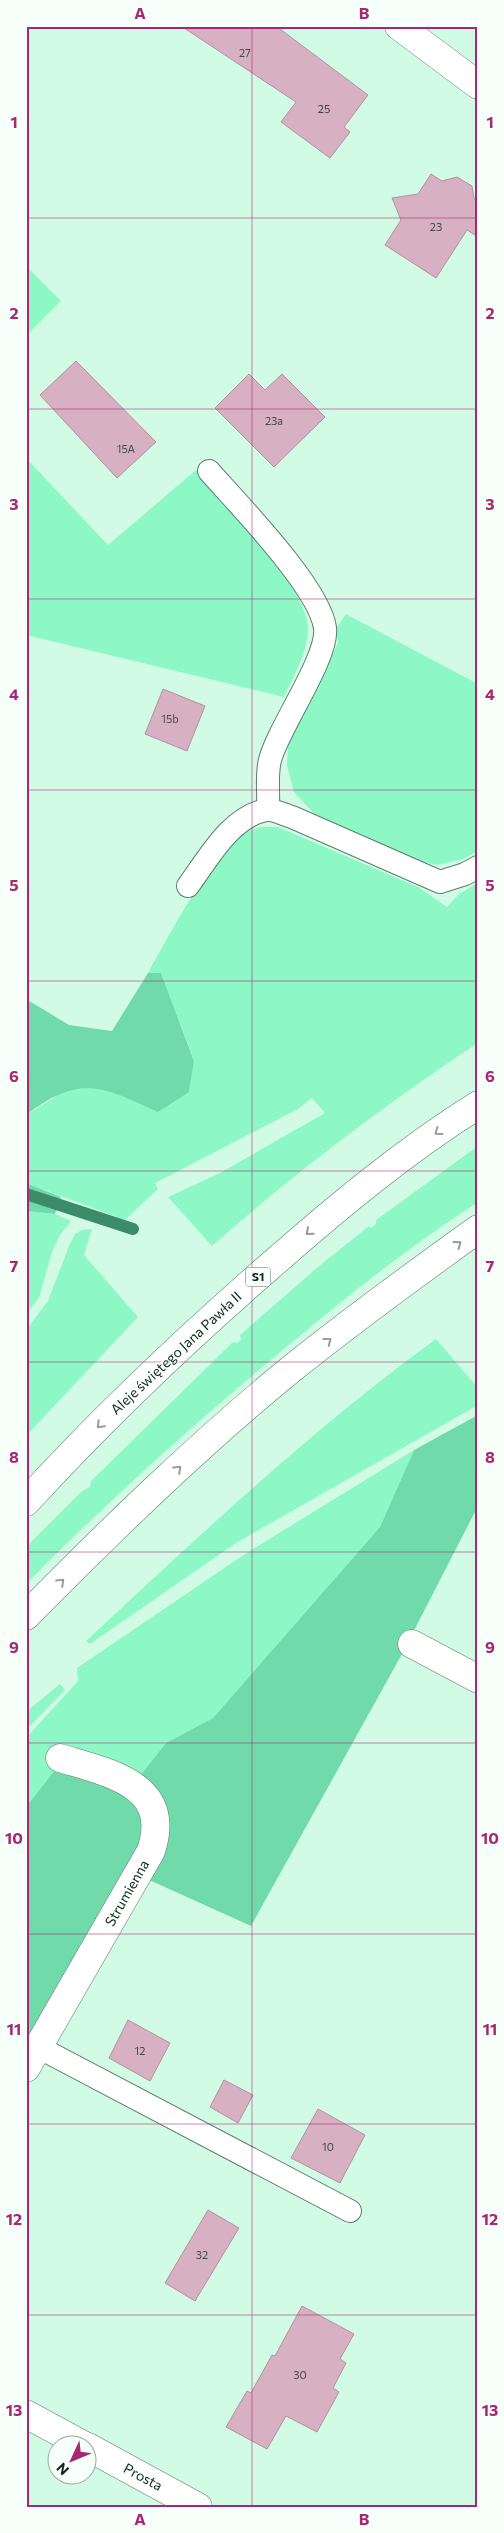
<svg xmlns="http://www.w3.org/2000/svg" width="504" height="2533" viewBox="0 0 504 2533" font-family="Commissioner,sans-serif">
<rect width="100%" height="100%" fill="#d2fbe6"/>
<!-- green -->
<g fill="#8ef7c6">
<path d="M 26,266 L 61,301 L 26,336 Z"/>
<path d="M 26,458 L 108,545 L 196,470 C 224,501 310,589 308,630 C 307,654 294,675 284,697 L 26,635 Z"/>
<path d="M 346,614 L 478,684 L 478,851 L 463,859 L 437,865 L 407,858 L 319,819 L 294,792 L 287,766 L 288,742 L 338,643 L 336,629 Z"/>
<path d="M 260,827 L 278,827 L 418,887 L 447,907 L 459,894 L 478,883 L 478,1043 C 384,1105 296,1172 212,1246 L 168,1197 L 220,1173 L 325,1113 L 312,1098 L 298,1109 L 155,1183 L 158,1189 L 125,1220 L 26,1183 L 26,1115 L 66,1090 L 95,1087 L 120,1094 L 189,1092 L 194,1060 L 161,973 L 148,973 C 169,936 209,858 243,834 C 247,831 255,829 260,827 Z"/>
<path d="M 478,1146 L 478,1202 C 410,1246 346,1297 284,1349 C 195,1423 108,1501 26,1584 L 26,1547 L 82,1491 L 90,1487 L 91,1481 L 233,1342 L 237,1343 L 241,1340 L 240,1335 L 319,1266 L 369,1226 L 371,1228 L 376,1224 L 376,1220 Z"/>
<path d="M 26,1211 L 55,1214 L 71,1221 L 60,1235 L 52,1252 L 39,1298 L 26,1314 Z"/>
<path d="M 92,1229 L 84,1255 L 138,1317 L 26,1436 L 26,1330 L 48,1301 L 69,1246 L 75,1234 L 82,1230 Z"/>
<path d="M 436,1339 L 478,1388 L 478,1405 L 236,1543 L 90,1644 L 86,1641 C 199,1536 311,1430 436,1339 Z"/>
<path d="M 414,1450 L 380,1527 L 213,1718 L 166,1743 L 139,1777 L 58,1766 L 26,1807 L 26,1738 L 78,1681 L 77,1668 L 245,1554 Z"/>
<path d="M 60,1684 L 65,1690 L 26,1730 L 26,1712 Z"/>
</g>
<!-- forest -->
<g fill="#71daaa">
<path d="M 148,973 L 161,973 L 194,1061 L 189,1092 L 158,1112 C 102,1086 80,1074 26,1115 L 26,999 L 69,1025 L 112,1031 Z"/>
<path d="M 26,1183 L 61,1197 L 55,1214 L 26,1211 Z"/>
<path d="M 478,1415 L 478,1506 L 402,1654 L 251,1926 L 147,1879 L 139,1777 L 166,1743 L 213,1718 L 380,1527 L 414,1450 Z"/>
<path d="M 58,1766 L 100,1779 L 142,1808 L 146,1832 L 26,2048 L 26,1807 Z"/>
</g>
<g fill="none" stroke-linecap="round" stroke-linejoin="round">
<!-- stream -->
<path stroke="#3c8c6a" stroke-width="12" d="M 26,1194 L 133,1229"/>
</g>
<!-- building -->
<g fill="#d7b0c1" stroke="#b590a0">
<path d="M 181,26 L 276,26 L 368,95 L 344,127 L 350,132 L 330,158 L 281,122 L 296,102 Z"/>
<path d="M 431,174 L 442,181 L 457,177 L 472,186 L 474,198 L 478,201 L 478,237 L 467,230 L 436,278 L 385,245 L 401,220 L 392,198 L 418,194 Z"/>
<path d="M 76,361 L 156,442 L 117,478 L 40,395 Z"/>
<path d="M 249,374 L 265,390 L 282,374 L 325,417 L 274,467 L 215,408 Z"/>
<path d="M 163,689 L 205,706 L 187,751 L 145,734 Z"/>
<path d="M 128,2020 L 170,2043 L 150,2081 L 109,2058 Z"/>
<path d="M 224,2080 L 253,2095 L 238,2123 L 210,2107 Z"/>
<path d="M 318,2109 L 365,2135 L 340,2183 L 291,2158 Z"/>
<path d="M 208,2210 L 239,2228 L 195,2301 L 165,2283 Z"/>
<path d="M 302,2306 L 354,2334 L 340,2359 L 346,2363 L 333,2388 L 339,2392 L 317,2432 L 286,2416 L 267,2449 L 226,2427 L 247,2391 L 251,2393 L 272,2355 L 275,2356 Z"/>
</g>
<g fill="none" stroke-linecap="round" stroke-linejoin="round">
<defs>
<g id="service">
<path d="M 209,471 C 238,504 320,588 325,628 C 329,657 278,728 270,760 C 266,775 269,794 268,810"/>
<path d="M 188,886 C 208,859 230,817 266,810 C 273,809 285,815 292,817 L 440,882 L 465,874 L 478,867"/>
<path d="M 38,2047 L 350,2211"/>
</g>
<g id="minor">
<path d="M 399,26 L 478,85"/>
<path d="M 412,1644 L 478,1679"/>
<path d="M 26,2068 L 151,1851 C 173,1784 109,1773 60,1758"/>
<path d="M 26,2414 L 85,2446"/>
<path d="M 88,2447 L 198,2507"/>
</g>
<g id="motorway">
<path d="M 26,1502 C 102,1419 184,1341 269,1267 C 335,1209 403,1152 478,1105"/>
<path d="M 26,1616 C 110,1531 197,1446 290,1370 C 351,1321 414,1275 478,1229"/>
</g>
</defs>
<!-- service casing -->
<use href="#service" stroke="#597e6b" stroke-width="24"/>
<!-- minor casing -->
<use href="#minor" stroke="#597e6b" stroke-width="29"/>
<!-- motorway casing -->
<use href="#motorway" stroke="#597e6b" stroke-width="29"/>
<!-- service -->
<use href="#service" stroke="#fff" stroke-width="22"/>
<!-- minor -->
<use href="#minor" stroke="#fff" stroke-width="28"/>
<!-- motorway -->
<use href="#motorway" stroke="#fff" stroke-width="28"/>
</g>
<!-- one-way arrows -->
<defs><path id="oneway-chevron" d="M-2-3.5L2.5 0L-2 3.5" fill="none" stroke-width="1.6" stroke-linecap="round" stroke-linejoin="round" transform="scale(1.25)"/></defs>
<g stroke="#979d9a">
<use href="#oneway-chevron" transform="translate(438 1132) rotate(144)"/>
<use href="#oneway-chevron" transform="translate(309 1232) rotate(139)"/>
<use href="#oneway-chevron" transform="translate(458 1244) rotate(-36)"/>
<use href="#oneway-chevron" transform="translate(328 1341) rotate(-38)"/>
<use href="#oneway-chevron" transform="translate(100 1425) rotate(135)"/>
<use href="#oneway-chevron" transform="translate(178 1469) rotate(-44)"/>
<use href="#oneway-chevron" transform="translate(61 1582) rotate(-44)"/>
</g>
<!-- grid -->
<path fill="none" stroke="#a92672" stroke-width="1" stroke-opacity="0.55" d="M 252,26 L 252,2507M 26,218 L 478,218M 26,409 L 478,409M 26,599 L 478,599M 26,790 L 478,790M 26,981 L 478,981M 26,1171 L 478,1171M 26,1362 L 478,1362M 26,1552 L 478,1552M 26,1743 L 478,1743M 26,1934 L 478,1934M 26,2124 L 478,2124M 26,2315 L 478,2315"/>
<g text-anchor="middle" stroke-width="4" stroke-linejoin="round" paint-order="stroke">
<!-- number labels -->
<g font-size="11" fill="#474848">
<text x="245" y="57">27</text>
<text x="324" y="113">25</text>
<text x="436" y="231">23</text>
<text x="274" y="425">23a</text>
<text x="126" y="453">15A</text>
<text x="170" y="723">15b</text>
<text x="140" y="2055">12</text>
<text x="328" y="2151">10</text>
<text x="202" y="2259">32</text>
<text x="300" y="2379">30</text>
</g>
<!-- shield labels -->
<rect fill="#f7fffb" stroke="#5a6761" stroke-width="1" x="245.5" y="1267.5" width="25" height="19" rx="4"/>
<g font-size="12" font-weight="bold" fill="#17261f">
<text x="258" y="1281">S1</text>
</g>
<!-- street labels -->
<g font-size="14" fill="#17261f" stroke="#f7fffb">
<text transform="translate(176 1353) rotate(-43)" y="5">Aleje świętego Jana Pawła II</text>
<text transform="translate(127 1893) rotate(-60)" y="5">Strumienna</text>
<text transform="translate(143 2477) rotate(28)" y="5">Prosta</text>
</g>
</g>
<!-- border -->
<rect width="504" height="2533" fill="none" stroke="#f7fffb" stroke-width="55"/>
<!-- north arrow -->
<g transform="translate(72 2460) rotate(226)"><circle r="24" fill="#f7fffb" stroke="#9da8a3"/>
<path d="M0-4L9 19L0 12L-9 19Z" fill="#a92672"/>
<text y="-8" font-size="14" font-weight="bold" text-anchor="middle" fill="#17261f">N</text>
</g>
<rect x="28" y="28" width="448" height="2478" fill="none" stroke="#a92672" stroke-width="2"/>
<g font-size="16" text-anchor="middle" font-weight="bold" fill="#a92672">
<text x="140" y="19">A</text>
<text x="364" y="19">B</text>
<text x="14" y="128">1</text>
<text x="490" y="128">1</text>
<text x="14" y="319">2</text>
<text x="490" y="319">2</text>
<text x="14" y="510">3</text>
<text x="490" y="510">3</text>
<text x="14" y="700">4</text>
<text x="490" y="700">4</text>
<text x="14" y="891">5</text>
<text x="490" y="891">5</text>
<text x="14" y="1082">6</text>
<text x="490" y="1082">6</text>
<text x="14" y="1272">7</text>
<text x="490" y="1272">7</text>
<text x="14" y="1463">8</text>
<text x="490" y="1463">8</text>
<text x="14" y="1653">9</text>
<text x="490" y="1653">9</text>
<text x="14" y="1844">10</text>
<text x="490" y="1844">10</text>
<text x="14" y="2035">11</text>
<text x="490" y="2035">11</text>
<text x="14" y="2225">12</text>
<text x="490" y="2225">12</text>
<text x="14" y="2416">13</text>
<text x="490" y="2416">13</text>
<text x="140" y="2525">A</text>
<text x="364" y="2525">B</text>
</g>
</svg>
